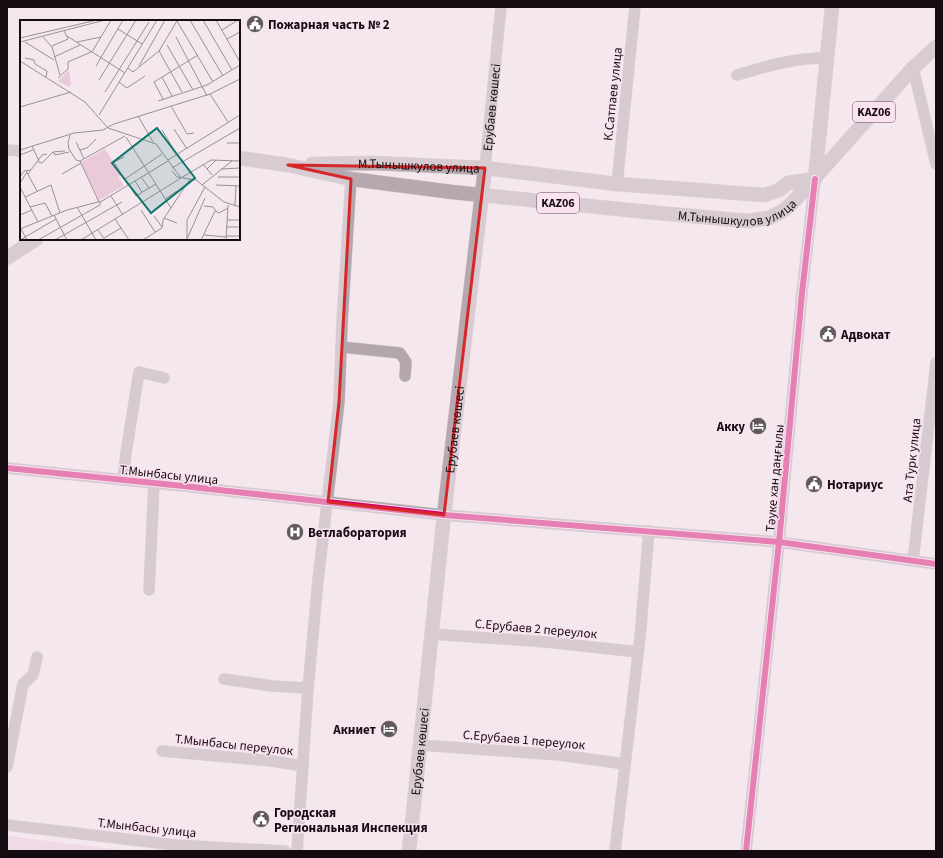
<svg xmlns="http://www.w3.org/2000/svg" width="943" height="858" viewBox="0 0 943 858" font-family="'Source Sans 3',sans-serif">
<rect width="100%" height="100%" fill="#f4e8ee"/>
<!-- green -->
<path fill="#eac9d9" d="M 7,836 L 129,851 L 7,851 Z"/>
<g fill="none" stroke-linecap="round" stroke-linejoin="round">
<defs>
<g id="minor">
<path d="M 913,68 L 936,164"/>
<path d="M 737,75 C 768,66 793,58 826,58"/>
<path d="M 7,150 L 21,151"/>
<path id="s1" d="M 485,168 L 501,7"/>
<path d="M 617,184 L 635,7"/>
<path d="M 341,347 L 400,353 L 406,362 L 405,376"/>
<path d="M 7,468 L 183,486 L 444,515 L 779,542 L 936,564"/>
<path d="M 123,480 L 126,453 L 139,372 L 164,378"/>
<path d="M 913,561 L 936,363"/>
<path d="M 149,590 L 154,483"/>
<path d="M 431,634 L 546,642 L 638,652"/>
<path d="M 224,679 L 272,686 L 308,688"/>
<path d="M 420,745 L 559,755 L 625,764"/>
<path d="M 162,751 L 272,761 L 303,766"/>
<path d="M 7,767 L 23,684 L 33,675 L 37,657"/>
<path d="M 7,825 L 176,845 L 285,851"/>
<path d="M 297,851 L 308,688 L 318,580 L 339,402 L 342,324 L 351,179"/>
<path d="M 615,851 L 640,637 L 649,531"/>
<path d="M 746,851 L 779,542 L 802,293 L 815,179"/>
</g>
<g id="major">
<path id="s2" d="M 239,158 L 288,165 L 351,179 L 452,192 L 648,212 L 747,221 L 769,218 L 783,211 L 794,201 L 913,68 L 936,47"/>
<path id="s3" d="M 312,164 L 374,163 L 485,168 L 617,184 L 765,195 L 779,190 L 788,183 L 815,179"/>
<path d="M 815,179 L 832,7"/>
<path d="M 7,258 L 36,239"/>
<path id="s4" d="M 409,851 L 444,515 L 485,168"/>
</g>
</defs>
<!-- minor casing -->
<use href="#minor" stroke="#cfc6ca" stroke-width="12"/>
<!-- major casing -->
<use href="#major" stroke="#cfc6ca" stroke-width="15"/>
<!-- minor -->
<use href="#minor" stroke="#b3a7ad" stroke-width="11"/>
<!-- major -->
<use href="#major" stroke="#b7a8b0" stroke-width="14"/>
<defs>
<g id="cycleway">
<path d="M 7,468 L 183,486 L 444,515 L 779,542 L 936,564"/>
<path d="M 746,851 L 779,542 L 802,293 L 815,179"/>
</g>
</defs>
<!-- cycleway casing -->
<use href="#cycleway" stroke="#fae2ee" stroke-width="8"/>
<!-- cycleway -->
<use href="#cycleway" stroke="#d6006c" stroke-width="6"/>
</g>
<!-- marked area -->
<path d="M0 0H943V858H0ZM 288,165 L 485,168 L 444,515 L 328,502 L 339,402 L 351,179 Z" fill="#f4e8ee" fill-opacity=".55" fill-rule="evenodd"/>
<path fill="none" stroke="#d62828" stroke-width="3" stroke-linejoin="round" d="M 288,165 L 485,168 L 444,515 L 328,502 L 339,402 L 351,179 Z"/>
<!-- icons -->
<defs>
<symbol id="civic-disc" viewBox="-11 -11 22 22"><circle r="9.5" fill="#62595e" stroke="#fae2ee"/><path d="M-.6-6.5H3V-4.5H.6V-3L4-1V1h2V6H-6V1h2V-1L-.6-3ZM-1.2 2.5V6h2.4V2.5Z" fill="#fff"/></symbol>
<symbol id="hotel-disc" viewBox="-11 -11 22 22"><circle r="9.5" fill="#62595e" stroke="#fae2ee"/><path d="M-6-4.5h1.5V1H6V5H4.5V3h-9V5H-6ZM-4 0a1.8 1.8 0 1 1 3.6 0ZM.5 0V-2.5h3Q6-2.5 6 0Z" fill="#fff"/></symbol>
<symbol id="hospital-disc" viewBox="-11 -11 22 22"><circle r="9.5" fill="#62595e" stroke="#fae2ee"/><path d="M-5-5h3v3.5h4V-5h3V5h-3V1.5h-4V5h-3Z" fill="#fff"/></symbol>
</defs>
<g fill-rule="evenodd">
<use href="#civic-disc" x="245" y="14" width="20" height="20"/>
<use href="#civic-disc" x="818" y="324" width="20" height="20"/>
<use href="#hotel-disc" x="748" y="416" width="20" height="20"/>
<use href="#civic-disc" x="804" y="474" width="20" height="20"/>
<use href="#hospital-disc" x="285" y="522" width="20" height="20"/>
<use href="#hotel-disc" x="379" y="719" width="20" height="20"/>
<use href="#civic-disc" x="251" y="809" width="20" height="20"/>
</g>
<g text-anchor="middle" stroke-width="3" stroke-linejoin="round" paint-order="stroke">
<!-- shield labels -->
<g fill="#fae2ee" stroke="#594c53" stroke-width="1">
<rect x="853" y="102" width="42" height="20" rx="3"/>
<rect x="537" y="193" width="42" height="20" rx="3"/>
</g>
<g font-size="12" font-weight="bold" fill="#140c10">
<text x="874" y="116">KАZ06</text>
<text x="558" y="207">KАZ06</text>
</g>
<!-- poi labels -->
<g font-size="13" font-weight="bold" fill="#140c10" stroke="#fae2ee" text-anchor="start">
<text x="268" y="29">Пожарная часть № 2</text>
<text x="841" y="339">Адвокат</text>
<text x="745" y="431" text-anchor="end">Акку</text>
<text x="827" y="489">Нотариус</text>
<text x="308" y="537">Ветлаборатория</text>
<text x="376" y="734" text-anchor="end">Акниет</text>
<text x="274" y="817">Городская<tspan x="274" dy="15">Региональная Инспекция</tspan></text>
</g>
<!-- street labels -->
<g font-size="13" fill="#140c10" stroke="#fae2ee">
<text transform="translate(612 94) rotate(-84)" y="5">К.Сатпаев улица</text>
<text dy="5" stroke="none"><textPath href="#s1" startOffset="61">Ерубаев көшесі</textPath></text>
<text dy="5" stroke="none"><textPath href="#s3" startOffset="107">М.Тынышкулов улица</textPath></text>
<text dy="5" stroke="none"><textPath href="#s2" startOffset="504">М.Тынышкулов улица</textPath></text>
<text dy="5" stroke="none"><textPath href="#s4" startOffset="424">Ерубаев көшесі</textPath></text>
<text transform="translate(911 460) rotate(-84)" y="5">Ата Турк улица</text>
<text transform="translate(169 474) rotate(6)" y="5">Т.Мынбасы улица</text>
<text transform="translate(774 478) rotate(-85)" y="5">Тәуке хан даңғылы</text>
<text transform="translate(536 628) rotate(5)" y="5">С.Ерубаев 2 переулок</text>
<text transform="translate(524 739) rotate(5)" y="5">С.Ерубаев 1 переулок</text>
<text transform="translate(234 744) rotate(6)" y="5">Т.Мынбасы переулок</text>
<text dy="5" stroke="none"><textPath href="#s4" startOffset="100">Ерубаев көшесі</textPath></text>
<text transform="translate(147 827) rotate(6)" y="5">Т.Мынбасы улица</text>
</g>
</g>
<!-- overview -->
<g transform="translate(20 20)">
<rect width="220" height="220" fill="#f4e8ee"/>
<path d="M 49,50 L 51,65 L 49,67 L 38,61 ZM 85,129 L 101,155 L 98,157 L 104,166 L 79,180 L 61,142 Z" fill="#eac9d9"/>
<path fill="none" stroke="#9a9095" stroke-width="1" d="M 170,0 L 203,56M 183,0 L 212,50M 196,0 L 220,42M 157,1 L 193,62M 98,9 L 122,24M 202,10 L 218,0M 47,16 L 105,53M 23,17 L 32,27 L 40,55M 156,17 L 187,76M 0,18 L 77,0M 207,19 L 220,12M 0,22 L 85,0M 5,22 L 34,40M 57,22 L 81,17M 147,25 L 173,70M 32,26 L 48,19 L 44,11M 139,31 L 162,72M 72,32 L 91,0M 34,37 L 60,25M 5,38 L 14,40 L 15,44 L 27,51 L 26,57M 0,41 L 65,82 L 88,108 L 136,124 L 161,158M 76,46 L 103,0M 119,46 L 145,0M 108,48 L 113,52 L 139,31 L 157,1M 142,57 L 152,76M 38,58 L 48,49 L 48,42 L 71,32M 79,60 L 116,0M 99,62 L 107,68 L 125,56M 85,72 L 129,2M 190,74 L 208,102M 143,79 L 134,62 L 178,35M 138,81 L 187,65 L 220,45M 151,86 L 167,114 L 174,113M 0,87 L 51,72M 79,95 L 137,0M 118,96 L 133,122M 154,109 L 167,129M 142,110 L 157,135M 50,115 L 48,123 L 49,129 L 56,140 L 60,141M 106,117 L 151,188M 56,122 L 64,139M 207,123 L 220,123M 12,126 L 19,141M 0,130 L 54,113 L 83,110 L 94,104 L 190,74 L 220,59M 60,130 L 67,128 L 76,119M 33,132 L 45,131M 0,135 L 13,130M 104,137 L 94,142 L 108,165M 148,140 L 220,95M 18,142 L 22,143 L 33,132 L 35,135 L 49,132M 183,144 L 192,155M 152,148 L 220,108M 187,149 L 196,140M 201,149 L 220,148M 6,151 L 17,171M 152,151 L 157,157 L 176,160 L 204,182 L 220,187M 8,154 L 22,135 L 27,134M 42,154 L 61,143M 0,157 L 4,151 L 11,150M 121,157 L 129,168M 198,157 L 220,157M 161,158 L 191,140 L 220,141M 105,159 L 142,134M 115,161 L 122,172M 0,163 L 7,152M 109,165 L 116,176 L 136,164M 182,165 L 212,141M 196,165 L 220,166M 220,165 L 220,152M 0,167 L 18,202M 91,176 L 103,195M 5,177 L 31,165 L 40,193M 145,179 L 157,171M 79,182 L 60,141 L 105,116M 215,185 L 216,166M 184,186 L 193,187 L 196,191M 10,187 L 25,183 L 32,196M 57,187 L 76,220M 121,190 L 135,212M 0,195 L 12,190M 34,195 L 47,220M 134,196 L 142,207M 144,198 L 157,203M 95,199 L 109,220M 207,200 L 220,200M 207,207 L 220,207M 0,209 L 47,190 L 82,181 L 148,141M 1,209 L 7,220M 78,210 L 85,220M 184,215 L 206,217M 206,216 L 220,216M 84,218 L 101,208M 167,219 L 185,178M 0,220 L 36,199M 18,220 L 80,185 L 80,182M 35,220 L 102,182M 61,220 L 161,158M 123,220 L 142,208 L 143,200 L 170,159M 167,220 L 167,200 L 185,167M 181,220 L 195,191 L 199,193 L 208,188M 206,220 L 208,185"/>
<path fill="#0f766e" fill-opacity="0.15" stroke="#0f766e" stroke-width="2" d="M 137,108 L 175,158 L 131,193 L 92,143 Z"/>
<rect width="220" height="220" fill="none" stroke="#140c10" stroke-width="2"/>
</g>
<!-- border -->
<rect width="943" height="858" fill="none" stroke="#140c10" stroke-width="16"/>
</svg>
